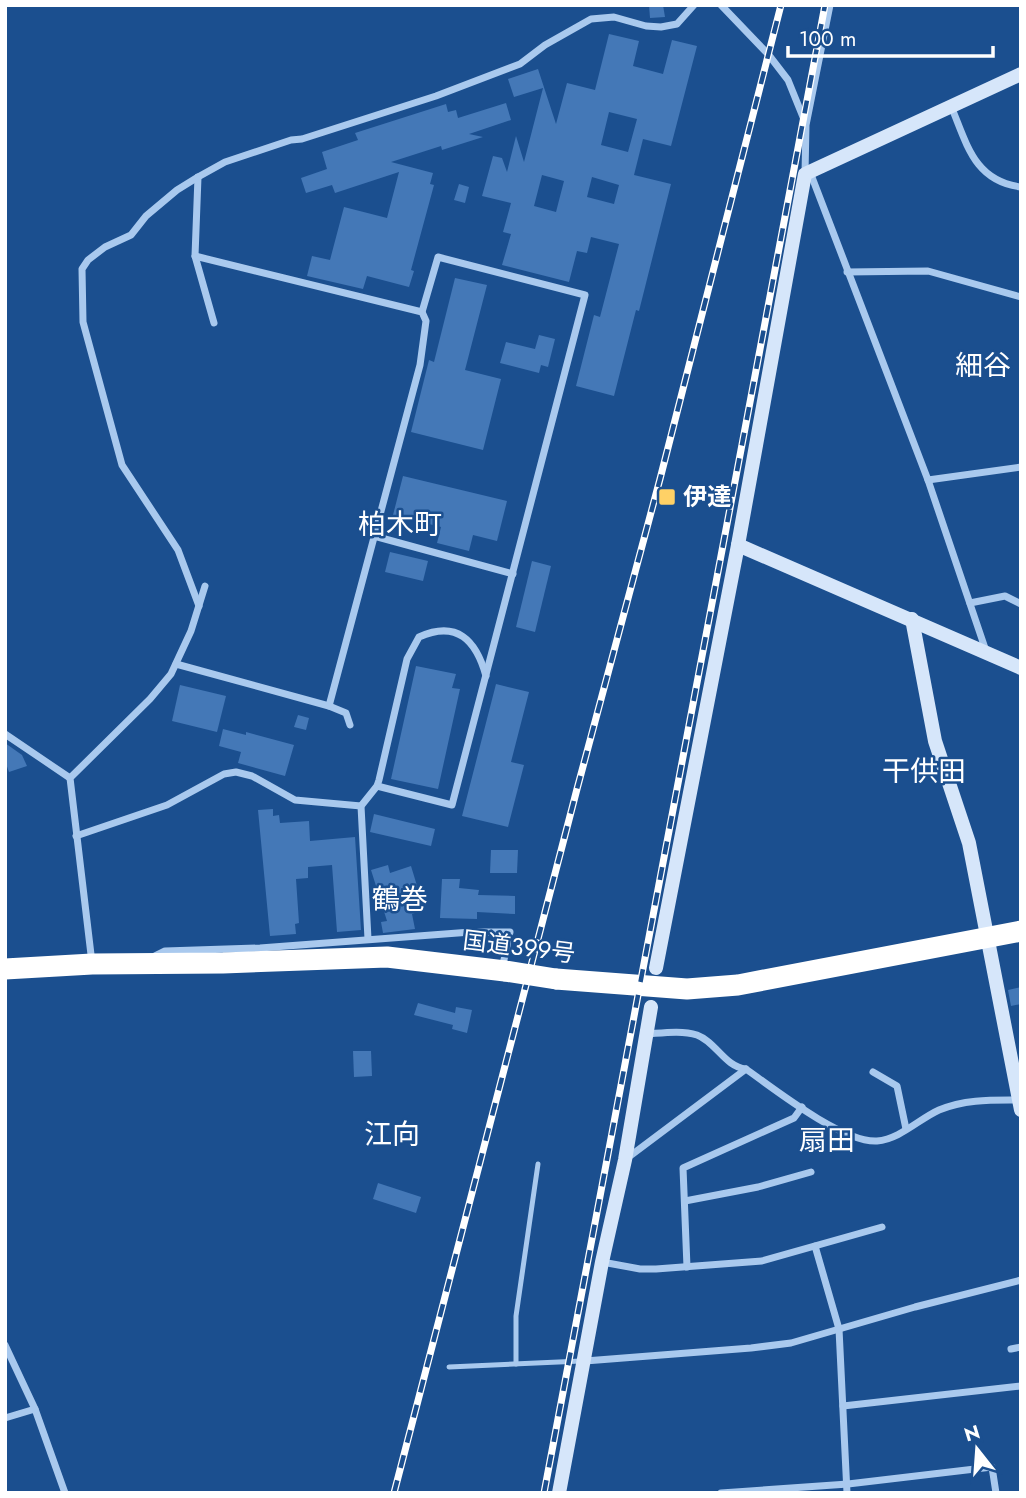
<svg xmlns="http://www.w3.org/2000/svg" width="1026" height="1498" viewBox="0 0 1026 1498" font-family="Jost,'Noto Sans JP',sans-serif">
<rect width="100%" height="100%" fill="#1b4f8f"/>
<!-- building -->
<g fill="#4478b7" fill-rule="evenodd">
<path d="M 649,5 L 663,5 L 665,17 L 650,18 Z"/>
<path d="M 609,34 L 639,41 L 633,66 L 663,74 L 672,40 L 697,46 L 671,146 L 643,139 L 634,175 L 671,184 L 639,311 L 636,310 L 614,396 L 576,386 L 594,315 L 600,317 L 619,244 L 591,237 L 587,253 L 577,251 L 569,282 L 502,265 L 511,234 L 503,232 L 511,203 L 482,196 L 493,156 L 502,158 L 507,172 L 516,136 L 524,162 L 543,88 L 514,97 L 508,79 L 538,69 L 556,124 L 567,83 L 595,90 ZM 609,112 L 637,119 L 628,152 L 601,145 ZM 542,175 L 564,181 L 556,212 L 534,206 ZM 592,177 L 619,185 L 614,204 L 587,197 Z"/>
<path d="M 506,103 L 511,120 L 469,134 L 483,137 L 442,150 L 441,146 L 391,162 L 433,173 L 430,184 L 434,185 L 411,270 L 414,271 L 409,287 L 367,276 L 363,289 L 307,276 L 312,256 L 330,260 L 344,207 L 387,218 L 399,172 L 335,193 L 332,185 L 306,193 L 301,178 L 327,169 L 322,152 L 358,140 L 355,133 L 446,104 L 448,112 L 456,110 L 458,118 Z"/>
<path d="M 459,184 L 469,187 L 465,203 L 454,200 Z"/>
<path d="M 455,278 L 487,285 L 465,370 L 501,379 L 483,450 L 411,432 L 429,360 L 434,362 Z"/>
<path d="M 539,335 L 555,339 L 548,367 L 541,365 L 539,373 L 500,363 L 506,342 L 535,349 Z"/>
<path d="M 403,476 L 507,501 L 497,541 L 473,535 L 469,551 L 437,543 L 441,527 L 393,515 Z"/>
<path d="M 390,552 L 428,561 L 423,581 L 385,572 Z"/>
<path d="M 532,561 L 551,566 L 535,632 L 516,627 Z"/>
<path d="M 416,666 L 456,674 L 452,688 L 460,689 L 438,789 L 391,779 Z"/>
<path d="M 496,684 L 529,692 L 511,762 L 524,765 L 508,827 L 462,816 Z"/>
<path d="M 180,685 L 226,696 L 217,732 L 172,721 Z"/>
<path d="M 298,715 L 309,718 L 306,730 L 294,727 Z"/>
<path d="M 223,729 L 246,735 L 246,732 L 294,745 L 285,776 L 238,763 L 241,752 L 219,746 Z"/>
<path d="M 5,743 L 22,755 L 27,766 L 9,772 L 5,761 Z"/>
<path d="M 273,809 L 273,816 L 279,815 L 280,823 L 309,821 L 310,841 L 355,837 L 361,930 L 337,932 L 332,865 L 308,867 L 308,878 L 296,879 L 299,923 L 295,924 L 296,934 L 270,936 L 258,810 Z"/>
<path d="M 374,814 L 435,829 L 431,846 L 370,832 Z"/>
<path d="M 491,850 L 518,850 L 517,873 L 490,873 Z"/>
<path d="M 388,865 L 390,873 L 411,866 L 418,889 L 408,893 L 415,913 L 412,914 L 415,929 L 383,933 L 381,922 L 387,921 L 371,870 Z"/>
<path d="M 442,879 L 460,879 L 459,888 L 479,890 L 478,895 L 515,896 L 515,914 L 477,912 L 477,919 L 440,918 Z"/>
<path d="M 1021,987 L 1021,1004 L 1011,1006 L 1008,990 Z"/>
<path d="M 418,1003 L 455,1013 L 456,1007 L 472,1010 L 467,1033 L 452,1029 L 453,1025 L 414,1015 Z"/>
<path d="M 353,1051 L 371,1051 L 372,1076 L 354,1077 Z"/>
<path d="M 378,1183 L 421,1197 L 416,1213 L 373,1199 Z"/>
</g>
<g fill="none" stroke-linecap="round" stroke-linejoin="round">
<!-- lane -->
<g stroke="#a9c9ee" stroke-width="5">
<path d="M 516,1364 L 516,1316 L 538,1164"/>
<path d="M 449,1367 L 581,1361"/>
</g>
<!-- street -->
<g stroke="#a9c9ee" stroke-width="7">
<path d="M 721,5 L 768,54 L 788,80 L 805,122"/>
<path d="M 951,106 C 967,144 974,181 1021,187"/>
<path d="M 810,172 L 928,480 L 986,651"/>
<path d="M 805,173 L 806,125 L 830,5"/>
<path d="M 198,177 L 195,256 L 214,323"/>
<path d="M 195,256 L 422,312 L 426,321 L 420,365 L 329,706"/>
<path d="M 847,272 L 928,271 L 1021,297"/>
<path d="M 928,480 L 1021,467"/>
<path d="M 374,536 L 513,574"/>
<path d="M 970,603 L 1005,596 L 1021,604"/>
<path d="M 199,606 L 178,550 L 122,465 L 83,322 L 82,269 L 88,260 L 105,247 L 131,235 L 146,216 L 177,190 L 198,177 L 225,162 L 291,140 L 302,139 L 436,96 L 520,64 L 545,45 L 591,19 L 614,17 L 646,26 L 661,27 L 677,24 L 694,5"/>
<path d="M 176,664 L 329,706 L 346,713 L 350,725"/>
<path d="M 5,734 L 70,778"/>
<path d="M 377,786 L 452,805 L 585,295 L 438,257 L 422,312"/>
<path d="M 76,836 L 167,805 L 224,774 L 236,772 L 252,776 L 295,800 L 361,806"/>
<path d="M 368,939 L 361,806 L 377,786 L 379,780 L 407,659 L 419,637 C 457,620 476,640 486,676"/>
<path d="M 155,956 L 165,951 L 260,948 L 471,932 L 510,932 L 502,969"/>
<path d="M 92,963 L 70,778 L 150,699 L 171,674 L 191,631 L 205,586"/>
<path d="M 647,1034 C 662,1033 682,1030 697,1035 C 716,1042 725,1067 746,1069 C 774,1089 843,1143 877,1141 C 900,1139 919,1119 939,1110 C 965,1099 992,1100 1019,1100"/>
<path d="M 873,1072 L 897,1086 L 906,1129"/>
<path d="M 626,1159 L 746,1069"/>
<path d="M 685,1201 L 758,1187 L 811,1172"/>
<path d="M 815,1246 L 839,1329 L 847,1493"/>
<path d="M 602,1262 L 640,1269 L 656,1269 L 762,1261 L 882,1227"/>
<path d="M 687,1267 L 683,1168 L 794,1118 L 802,1107"/>
<path d="M 5,1345 L 35,1409 L 65,1493"/>
<path d="M 1011,1349 L 1021,1347"/>
<path d="M 585,1361 L 751,1348 L 791,1343 L 915,1307 L 1021,1280"/>
<path d="M 843,1406 L 1021,1386"/>
<path d="M 5,1418 L 35,1409"/>
<path d="M 721,1493 L 848,1484 L 992,1467 L 996,1493"/>
</g>
<!-- secondary -->
<g stroke="#d6e6fa" stroke-width="14">
<path d="M 738,545 L 1021,668"/>
<path d="M 912,619 L 935,741 L 969,843 L 1021,1110"/>
<path d="M 656,968 L 738,545 L 805,174 L 1021,74"/>
<path d="M 559,1493 L 602,1262 L 625,1160 L 651,1007"/>
</g>
<!-- highway -->
<g stroke="#fff" stroke-width="21">
<path d="M 5,969 L 92,964 L 223,963 L 387,957 L 505,971"/>
<path d="M 556,979 L 687,989 L 738,985 L 1021,931"/>
</g>
<defs>
<g id="rail">
<path d="M 394,1493 L 577,789 L 660,479 L 781,5"/>
<path d="M 544,1493 L 825,5"/>
</g>
</defs>
<!-- rail casing -->
<use href="#rail" stroke="#fff" stroke-width="7"/>
<!-- rail -->
<use href="#rail" stroke="#1b4f8f" stroke-width="4.5" stroke-dasharray="13" stroke-linecap="butt"/>
<!-- highway-bridge -->
<path stroke="#fff" stroke-width="21" d="M 505,971 L 556,979"/>
</g>
<!-- markers -->
<rect fill="#ffd166" stroke="#1b4f8f" stroke-width="2.5" x="658" y="488" width="18" height="18" rx="3.5"/>
<g text-anchor="middle" stroke-width="5" stroke-linejoin="round" paint-order="stroke">
<!-- poi labels -->
<g font-size="24" font-weight="bold" fill="#fff" stroke="#1b4f8f" text-anchor="start">
<text x="683" y="505">伊達</text>
</g>
<!-- street labels -->
<g font-size="24" fill="#fff" stroke="#1b4f8f">
<text transform="translate(519 947) rotate(7)" y="8">国道399号</text>
</g>
<!-- quarter labels -->
<g font-size="28" fill="#fff" stroke="#1b4f8f">
<text x="983" y="375">細谷</text>
<text x="400" y="534">柏木町</text>
<text x="924" y="781">干供田</text>
<text x="400" y="909">鶴巻</text>
<text x="392" y="1144">江向</text>
<text x="827" y="1150">扇田</text>
</g>
</g>
<!-- border -->
<rect width="1026" height="1498" fill="none" stroke="#ffffff" stroke-width="14"/>
<!-- north arrow -->
<g transform="translate(977 1449) rotate(343)" stroke="#1b4f8f" stroke-width="5" paint-order="stroke">
<path d="M0-5L12 26L0 18L-12 26Z" fill="#ffffff"/>
<text y="-10" font-size="19" font-weight="bold" text-anchor="middle" fill="#ffffff">N</text>
</g>
<!-- scale -->
<path d="M788 46v10h205v-10" fill="none" stroke="#ffffff" stroke-width="3.5"/>
<text x="799" y="46" font-size="21" fill="#ffffff" stroke="#1b4f8f" stroke-width="5" paint-order="stroke">100 m</text>
</svg>
